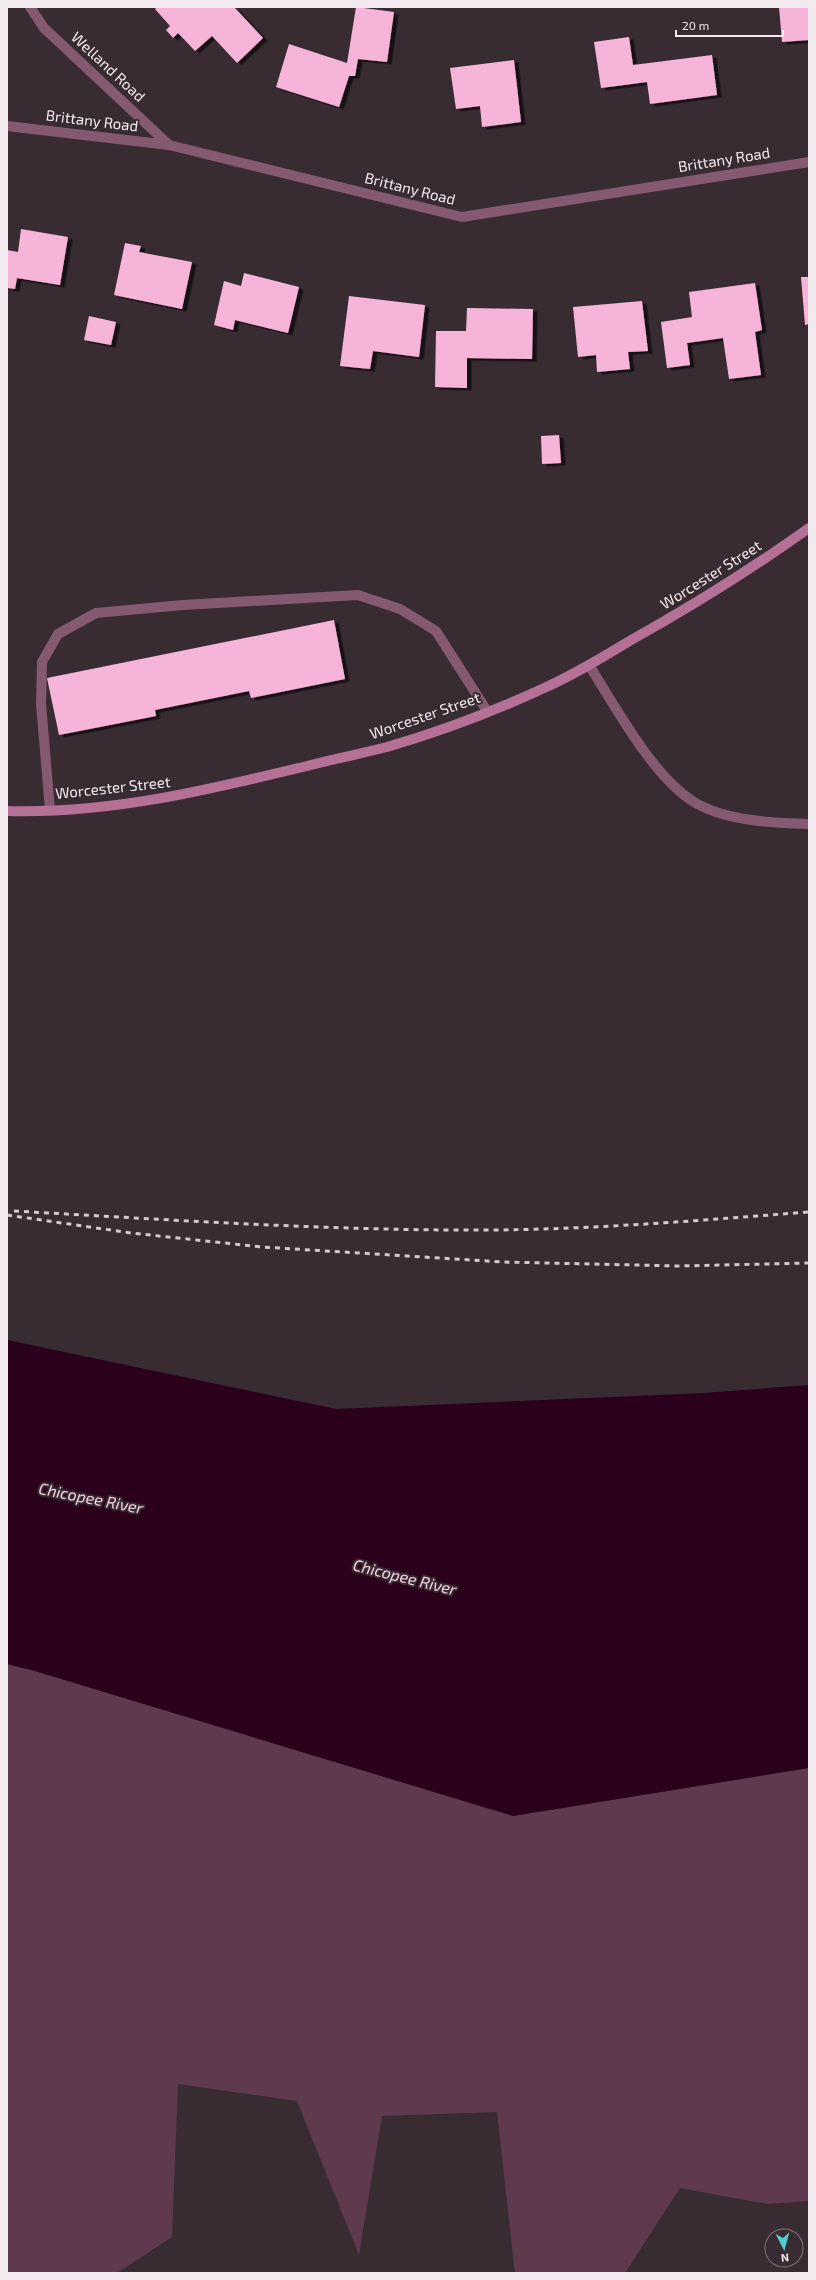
<svg xmlns="http://www.w3.org/2000/svg" width="816" height="2280" viewBox="0 0 816 2280" font-family="'Exo 2',sans-serif">
<defs>
<filter id="shadow"><feDropShadow dx="4.5" dy="2.5" stdDeviation="0" flood-color="#0009"/></filter>
</defs>
<rect width="100%" height="100%" fill="#382b32"/>
<!-- green -->
<path fill="#5f3a4f" d="M 7,1664 L 35,1671 L 513,1816 L 809,1768 L 809,2201 L 767,2204 L 680,2188 L 625,2273 L 515,2273 L 497,2112 L 382,2116 L 359,2255 L 297,2101 L 178,2084 L 172,2237 L 117,2273 L 7,2273 Z"/>
<!-- water -->
<path fill="#2b001b" d="M 7,1340 L 336,1409 L 703,1393 L 809,1385 L 809,1768 L 513,1816 L 35,1671 L 7,1664 Z"/>
<!-- building -->
<g fill="#f6b5d8" filter="url(#shadow)">
<path d="M 157,7 L 234,7 L 263,38 L 237,63 L 212,36 L 195,51 L 178,33 L 173,38 L 166,30 L 170,26 L 155,9 Z"/>
<path d="M 356,7 L 394,12 L 387,62 L 358,59 L 355,76 L 349,76 L 339,107 L 276,87 L 289,44 L 347,63 Z"/>
<path d="M 779,7 L 809,7 L 809,40 L 782,42 Z"/>
<path d="M 629,37 L 633,65 L 712,55 L 717,95 L 650,104 L 647,82 L 601,88 L 594,42 Z"/>
<path d="M 514,60 L 521,122 L 482,127 L 480,106 L 456,109 L 450,68 Z"/>
<path d="M 21,229 L 68,237 L 60,285 L 17,278 L 15,289 L 7,288 L 7,250 L 18,252 Z"/>
<path d="M 125,243 L 141,246 L 139,252 L 192,262 L 182,309 L 114,295 Z"/>
<path d="M 244,273 L 299,287 L 288,333 L 235,320 L 233,330 L 214,325 L 224,281 L 241,286 Z"/>
<path d="M 801,277 L 809,277 L 809,324 L 805,325 Z"/>
<path d="M 755,283 L 762,330 L 755,332 L 761,375 L 729,379 L 723,338 L 687,343 L 690,365 L 667,368 L 661,322 L 692,317 L 689,292 Z"/>
<path d="M 349,296 L 425,305 L 419,357 L 373,351 L 370,369 L 340,366 Z"/>
<path d="M 642,301 L 648,351 L 628,352 L 630,369 L 597,372 L 596,355 L 578,357 L 573,307 Z"/>
<path d="M 467,308 L 533,309 L 532,359 L 467,358 L 467,388 L 435,387 L 436,331 L 466,331 Z"/>
<path d="M 89,316 L 116,322 L 111,345 L 84,340 Z"/>
<path d="M 559,435 L 561,463 L 542,464 L 541,436 Z"/>
<path d="M 334,620 L 345,679 L 251,698 L 249,691 L 155,710 L 156,716 L 59,735 L 47,678 Z"/>
</g>
<g fill="none" stroke-linecap="round" stroke-linejoin="round">
<!-- lane -->
<path stroke="#855a71" stroke-width="10" d="M 50,810 L 41,704 L 42,662 L 58,634 L 96,613 L 183,605 L 358,595 L 400,609 L 436,631 L 487,711"/>
<!-- street -->
<g stroke="#855a71" stroke-width="10">
<path d="M 30,7 L 44,28 L 169,145"/>
<path d="M 7,126 L 169,145 L 462,217 L 809,162"/>
<path d="M 589,665 C 615,706 653,777 694,802 C 725,821 773,823 809,824"/>
</g>
<!-- secondary -->
<path stroke="#b57096" stroke-width="10" d="M 7,811 C 109,814 208,790 307,766 C 333,759 360,754 387,747 C 439,732 492,712 542,689 C 574,675 603,657 633,639 C 694,605 753,568 809,528"/>
<!-- rail -->
<g stroke="#d2c9ce" stroke-width="3" stroke-dasharray="5 5" stroke-linecap="butt">
<path d="M 14,1211 C 174,1220 334,1231 494,1230 C 599,1229 704,1220 809,1212"/>
<path d="M 7,1215 L 131,1233 L 262,1247 L 343,1252 L 503,1262 L 679,1266 L 809,1263"/>
</g>
</g>
<g text-anchor="middle" stroke-width="4" stroke-linejoin="round" paint-order="stroke">
<!-- street labels -->
<g font-size="15" fill="#f3eaef" stroke="#382b32">
<text transform="translate(108 67) rotate(43)" y="5">Welland Road</text>
<text transform="translate(92 121) rotate(7)" y="5">Brittany Road</text>
<text transform="translate(724 160) rotate(-9)" y="5">Brittany Road</text>
<text transform="translate(410 189) rotate(14)" y="5">Brittany Road</text>
<text transform="translate(711 575) rotate(-32)" y="5">Worcester Street</text>
<text transform="translate(425 716) rotate(-19)" y="5">Worcester Street</text>
<text transform="translate(113 788) rotate(-6)" y="5">Worcester Street</text>
</g>
<!-- water labels -->
<g font-size="16" font-style="italic" fill="#f5d1e3" stroke="#382b32">
<text transform="translate(91 1498) rotate(11)" y="6">Chicopee River</text>
<text transform="translate(405 1577) rotate(14)" y="6">Chicopee River</text>
</g>
</g>
<!-- border -->
<rect width="816" height="2280" fill="none" stroke="#f3eaef" stroke-width="16"/>
<!-- north arrow -->
<g transform="translate(784 2248) rotate(174)"><circle r="19" fill="#382b32" stroke="#83777e"/>
<path d="M0-3L7 15L0 10L-7 15Z" fill="#52cdce"/>
<text y="-6" font-size="11" font-weight="bold" text-anchor="middle" fill="#f3eaef">N</text>
</g>
<!-- scale -->
<path d="M676 30v6h107v-6" fill="none" stroke="#f3eaef" stroke-width="2"/>
<text x="682" y="30" font-size="12" fill="#f3eaef" stroke="#382b32" stroke-width="3" paint-order="stroke">20 m</text>
</svg>
